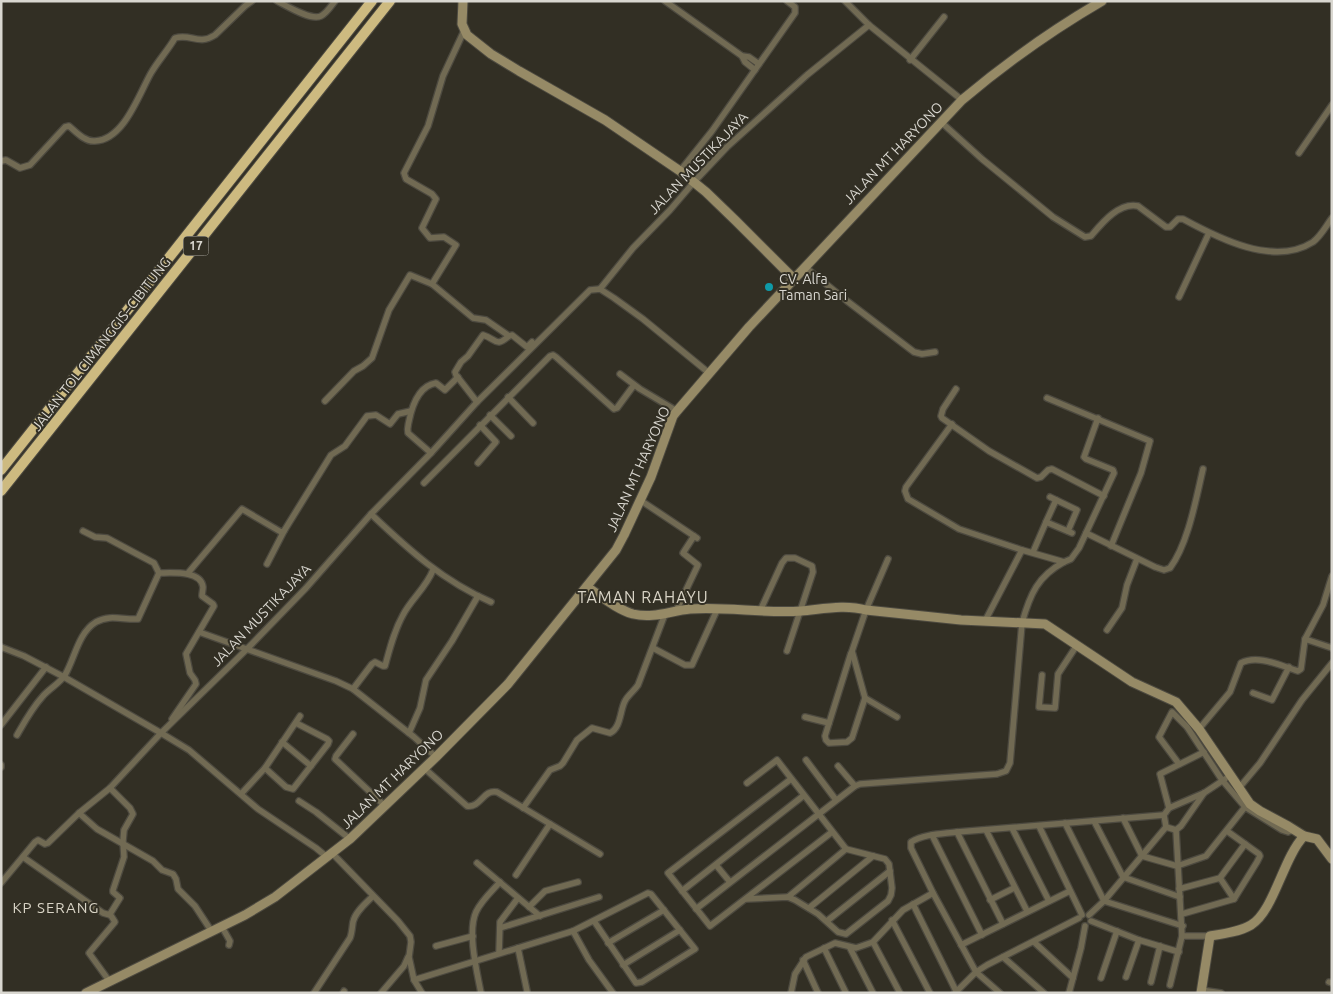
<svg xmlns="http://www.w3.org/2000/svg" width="1333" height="994" viewBox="0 0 1333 994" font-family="Ubuntu,sans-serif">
<rect width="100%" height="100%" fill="#322f24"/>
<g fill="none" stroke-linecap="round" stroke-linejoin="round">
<defs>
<g id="street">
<path d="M 277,1 C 287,6 311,21 321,16 C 327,13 331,6 335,1"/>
<path d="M 665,1 L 742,56 L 749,57 L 759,64"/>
<path d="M 845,1 L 869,25 L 962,100"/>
<path d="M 742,56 L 745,62 L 755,70"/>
<path d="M 910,60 L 944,17"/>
<path d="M 941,122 L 982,159 L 1053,217 L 1085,237 L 1091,236 C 1102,223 1119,202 1138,206 L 1166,227 L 1170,227 L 1178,219 L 1183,219 C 1218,238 1274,267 1313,242 C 1321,236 1326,226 1332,218"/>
<path d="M 1299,153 L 1332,105"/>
<path d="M 1,161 L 6,160 L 20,168 L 30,165 L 65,127 L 69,126 C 76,132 85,142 95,141 C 124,140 139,94 151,73 C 158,61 168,50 175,38 C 191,33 198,46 215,35 L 245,6 L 252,1"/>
<path d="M 680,171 L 712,131 L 795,13 L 795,7 L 787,1"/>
<path d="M 805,267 L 847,301 L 914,352 L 922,354 L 935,352"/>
<path d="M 432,284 L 456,245 L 444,237 L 430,238 L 422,228 L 436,199 L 432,194 L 406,179 L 404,173 L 428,126 L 443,76 L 464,31"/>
<path d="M 600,289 L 633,248 L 670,210 L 694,182 L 727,147 L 807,75 L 869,25"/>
<path d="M 1179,297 L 1209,233"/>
<path d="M 620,374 L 640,389 L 677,411"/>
<path d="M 956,389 L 943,409 L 941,416 L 942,418 L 989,451 L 1037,478 L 1041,477 L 1048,470 L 1052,469 L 1104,496"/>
<path d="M 508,397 L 533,423"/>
<path d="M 1047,398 L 1150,441 L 1141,473 L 1111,546"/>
<path d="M 325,401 L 354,371 L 363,366 L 372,358 L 389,310 L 410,275 L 432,284 L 473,318 L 486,320 L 509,336 L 512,335 L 527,347 L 532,342"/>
<path d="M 477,402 L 456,375 L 455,372 L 461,362 L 468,356 L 483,335 C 497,339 495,348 509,336"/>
<path d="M 490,415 L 511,436"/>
<path d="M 952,424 L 906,487 L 905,491 L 908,499 L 959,529 L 1022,550"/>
<path d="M 431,453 L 408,433 C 407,428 408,426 409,421 C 412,406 418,386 436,383 L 445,390 L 458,377"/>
<path d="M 478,463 L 496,442 L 480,425"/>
<path d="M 424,483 L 550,356 L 553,355 L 556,357 L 614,409 L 617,408 L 634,385"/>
<path d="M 1050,497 L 1077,510 L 1068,531"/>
<path d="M 640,500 L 697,538"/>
<path d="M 371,514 C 409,550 443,581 491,602"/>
<path d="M 1046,522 L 1056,500"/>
<path d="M 83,531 L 95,537 L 107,538 L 135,553 L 154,563 L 159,573"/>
<path d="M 1086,533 L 1155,567 L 1164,570 L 1170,568 C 1188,544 1196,499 1203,469"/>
<path d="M 1033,552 L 1046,522 L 1072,533"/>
<path d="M 888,559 L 866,610 L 852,651 L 865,698 L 897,717"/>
<path d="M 267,564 L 284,531"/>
<path d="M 159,573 C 171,573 201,570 203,587 C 203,590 202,593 202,596 L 213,604 L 214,606 L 186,654 L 190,673 L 195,680 L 196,684 L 172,719"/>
<path d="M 188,573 L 242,509 L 281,532 L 284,531 L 331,455 L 345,446 L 367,416 L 376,415 L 390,424 L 398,414 L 411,411"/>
<path d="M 676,611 L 698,565 L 683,553 L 694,536"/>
<path d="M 760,611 L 782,563 L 786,558 L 795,558 L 812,566 L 813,572 L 787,651"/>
<path d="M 985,621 L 1022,550 L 1064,562 L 1071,559 L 1079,548 L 1114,473 L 1113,470 L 1086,459 L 1084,457 L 1098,418"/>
<path d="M 1107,630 L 1122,608 L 1127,585 L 1137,559"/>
<path d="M 199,632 L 336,681 L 353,689 L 414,737 L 436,757"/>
<path d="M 1305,639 L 1323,605 L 1332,576"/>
<path d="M 1,647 L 24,656 L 64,677 L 161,733 L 189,750 L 258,809 L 316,848 L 327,857"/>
<path d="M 653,648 L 685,665 L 692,665 L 717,610"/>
<path d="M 851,653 L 825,736 L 826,740 L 829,743 L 847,742 L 852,738 L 865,698"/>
<path d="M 1042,675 L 1039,707 L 1055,708 L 1058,674 L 1077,645"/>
<path d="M 353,689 L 372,664 L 375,662 L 383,666 L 385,666 C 390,648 394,631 403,615 C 411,599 426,588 433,570"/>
<path d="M 1253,693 L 1272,700 L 1289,667"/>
<path d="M 805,717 L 829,723"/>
<path d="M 1,725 L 46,667"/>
<path d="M 1199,729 L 1230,692 L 1241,663 C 1258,654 1281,666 1298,671 L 1301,669 L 1305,639 L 1332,648"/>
<path d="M 409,733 L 420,708 L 426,680 L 452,641 L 478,596"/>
<path d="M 353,734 L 336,756 L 335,759 L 385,806"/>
<path d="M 17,735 C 25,721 32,708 43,696 C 49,689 60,683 65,675 C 75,658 78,633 96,622 C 110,614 123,620 138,619 L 159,573"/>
<path d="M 282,742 L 311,766"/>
<path d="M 806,760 L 836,800"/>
<path d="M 1179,764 L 1159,737 L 1172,712 L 1187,727 L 1222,780 L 1245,807 L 1282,830 L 1288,832 L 1293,830"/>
<path d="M 1,765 L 1,767"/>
<path d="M 838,766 L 855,786"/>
<path d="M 265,768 L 286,787 L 293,789 L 328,744 L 329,741 L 327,739 L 296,723"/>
<path d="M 424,768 L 467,806 C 481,808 483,789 497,792 L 600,854"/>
<path d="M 791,779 L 668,873 L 710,926 L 832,832"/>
<path d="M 747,783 L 777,760 L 846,849 L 788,897"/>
<path d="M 110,788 L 130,808 L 133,814 L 124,830 L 123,841 L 124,857 L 113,890 L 113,892 L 120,898 L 110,914 L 115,922 L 89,953 L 110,982"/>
<path d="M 1239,788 L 1260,763 L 1302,700 L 1332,663"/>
<path d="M 241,794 L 265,768 L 300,716"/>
<path d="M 299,801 L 316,812 L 350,839"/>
<path d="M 523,808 L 550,770 L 560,766 L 563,763 L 577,740 L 592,728 L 610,733 C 621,728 620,710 625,701 C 628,695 634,691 638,685 L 665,614"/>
<path d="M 1169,808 L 1160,774 L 1204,752"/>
<path d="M 79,813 L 97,829 L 153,861 L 162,870 L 173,874 L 176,879 L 178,889 L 195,906 L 212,932"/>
<path d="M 1123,818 L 1142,856 L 1177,866 L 1206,856 L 1245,807"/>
<path d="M 1094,821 L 1123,877 L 1180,897"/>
<path d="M 1065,823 L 1104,901 L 1183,926"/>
<path d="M 1039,826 L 1082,915"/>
<path d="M 1166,827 L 1164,815 L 1169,808 L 1204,793 L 1225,779"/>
<path d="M 1166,827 L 1176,830 L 1181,826 L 1204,793"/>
<path d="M 1012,828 L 1049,901"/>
<path d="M 986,830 L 1027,911"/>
<path d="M 957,832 L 1003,924"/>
<path d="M 932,835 L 982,935"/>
<path d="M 332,853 L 398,921 L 410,936 L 411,942 L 409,957 L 414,980 L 422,993"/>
<path d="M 23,857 L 103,913 L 110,915"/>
<path d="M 477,863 L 540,916"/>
<path d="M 716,865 L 730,882"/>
<path d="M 516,875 L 550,824"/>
<path d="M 1220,878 L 1234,899"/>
<path d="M 1,883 L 35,842 L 38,840 L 45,844 L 48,843 L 79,813 L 110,788 L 161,733 L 247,649 L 306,588 L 371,514 L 431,453 L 477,402 L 590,290 L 600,289 L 614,298 L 643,319 L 709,373"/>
<path d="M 1179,889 L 1220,878 L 1245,844"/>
<path d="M 682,891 L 803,796"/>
<path d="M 746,899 L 788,897 L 795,900 L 818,914 L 838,932 L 846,934 L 888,901 L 891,895 L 892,888 L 889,864 L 885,859 L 846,849"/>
<path d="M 990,900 L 1014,888"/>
<path d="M 913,904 L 957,993"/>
<path d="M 529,907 L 545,891 L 578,882"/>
<path d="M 809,908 L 873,856"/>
<path d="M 696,909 L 855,786 L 860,784 L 997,774 L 1006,771 L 1010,763 L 1022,623 C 1030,594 1038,576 1064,562"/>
<path d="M 1182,914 L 1234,899 L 1257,862 L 1260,856 L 1259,854 L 1227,831"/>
<path d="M 1089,915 L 1104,901 L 1166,827"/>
<path d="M 892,920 L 930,993"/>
<path d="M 827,921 L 890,871"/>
<path d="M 1091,921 L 1139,940 L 1179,952"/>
<path d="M 222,927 L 230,941 L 229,945"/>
<path d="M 500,928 L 599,897"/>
<path d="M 573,931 L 648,893 L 651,894 L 695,949 L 642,982 L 636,983 L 594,921"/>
<path d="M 1182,936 L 1210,936"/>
<path d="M 873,942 L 900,993"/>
<path d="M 1034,942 L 1073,978"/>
<path d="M 608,943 L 664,910"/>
<path d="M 961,945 L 1070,891"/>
<path d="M 436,946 L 473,936"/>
<path d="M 518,948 L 527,991"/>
<path d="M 824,948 L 846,993"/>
<path d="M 850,948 L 873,993"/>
<path d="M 499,953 L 500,922 L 518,898"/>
<path d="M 1003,957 L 1044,993"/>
<path d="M 803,960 L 818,993"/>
<path d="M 623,965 L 680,930"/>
<path d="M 1126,977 L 1139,940"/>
<path d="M 1101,978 L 1117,931"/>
<path d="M 414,980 L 573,931 L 589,960 L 613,993"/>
<path d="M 1151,982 L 1160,946"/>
<path d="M 1329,982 L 1332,983"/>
<path d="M 1170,985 L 1182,936 L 1176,830"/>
<path d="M 1201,990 L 1221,993"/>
<path d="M 314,993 L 350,938 C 352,933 352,928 353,922 C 355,912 366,903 373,896"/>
<path d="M 343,993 L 344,991"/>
<path d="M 381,993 L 404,966 L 408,957"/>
<path d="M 481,993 C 477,972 467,932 476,912 C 481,901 492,891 500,882"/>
<path d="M 791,993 L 795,974 L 806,957 L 835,943 L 856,948 L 873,942 L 903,910 L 933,893"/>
<path d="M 955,993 L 976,972 L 987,965 L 1079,918"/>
<path d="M 1000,993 L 976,972 L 933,893 L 911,848 L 911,842 C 924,834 942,834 957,832 L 1164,815"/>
<path d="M 1069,993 L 1081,948 L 1085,926"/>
</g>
<g id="secondary">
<path d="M 463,1 L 462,24 L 467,35 L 491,54 L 519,71 L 605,120 L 680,171 L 706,192 L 736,221 L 794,279"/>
<path d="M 587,587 C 601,596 616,609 633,614 C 653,619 670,611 690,609 C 726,606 764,614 801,611 C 823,609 845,604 866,610 L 961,620 L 1045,624 L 1132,682 L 1176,702 L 1199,729 L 1250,804 L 1260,811 L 1288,826 L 1304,836 L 1317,839 L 1332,859"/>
<path d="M 86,993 L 245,915 L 275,897 L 350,839 L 436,757 L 508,684 L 616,550 L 624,535 L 651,477 L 673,416 L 677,411 L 749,327 L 962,100 C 1006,63 1052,30 1102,1"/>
<path d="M 1201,993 L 1210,936 C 1223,934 1239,932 1251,925 C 1274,911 1283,858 1304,836"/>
</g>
<g id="highway">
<path d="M 1,470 L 372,1"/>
<path d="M 1,491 L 390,1"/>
</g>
</defs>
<!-- street casing -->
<use href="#street" stroke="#4d4a40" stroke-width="8"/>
<!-- secondary casing -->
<use href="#secondary" stroke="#4d4a40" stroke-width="11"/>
<!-- highway casing -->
<use href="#highway" stroke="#4d4a40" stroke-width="12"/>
<!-- street -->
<use href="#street" stroke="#716a53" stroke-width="5.5"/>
<!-- secondary -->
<use href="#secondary" stroke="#968a66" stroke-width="9"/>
<!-- highway -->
<use href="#highway" stroke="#cdba80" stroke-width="10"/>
</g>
<!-- markers -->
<circle fill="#0f9aa8" stroke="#322f24" stroke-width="2" cx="769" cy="287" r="5"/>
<g text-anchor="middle" stroke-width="4" stroke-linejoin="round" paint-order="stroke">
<!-- shield labels -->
<rect fill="#322f24" stroke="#a7a59c" stroke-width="1" x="183.5" y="236.5" width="25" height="19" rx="4"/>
<g font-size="12" font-weight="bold" fill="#d9d7d0">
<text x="196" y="250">17</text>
</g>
<!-- street labels -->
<g font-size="14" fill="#d9d7d0" stroke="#322f24">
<text transform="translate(893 153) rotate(-46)" y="5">JALAN MT HARYONO</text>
<text transform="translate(698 163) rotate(-46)" y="5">JALAN MUSTIKAJAYA</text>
<text transform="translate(101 344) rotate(-52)" y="5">JALAN TOL CIMANGGIS–CIBITUNG</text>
<text transform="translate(638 469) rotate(-66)" y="5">JALAN MT HARYONO</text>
<text transform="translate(261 615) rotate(-46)" y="5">JALAN MUSTIKAJAYA</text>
<text transform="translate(392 779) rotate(-44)" y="5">JALAN MT HARYONO</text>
</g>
<!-- poi labels -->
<g font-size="14" fill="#d9d7d0" stroke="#322f24" text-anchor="start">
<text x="779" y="284">CV. Alfa<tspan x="779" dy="16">Taman Sari</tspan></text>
</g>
<!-- neighbourhood labels -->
<g font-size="15" letter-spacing="1" fill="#d9d4c6" stroke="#322f24">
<text x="56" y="913">KP SERANG</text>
</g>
<!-- quarter labels -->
<g font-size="16" letter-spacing="1" fill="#d9d4c6" stroke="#322f24">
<text x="643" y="603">TAMAN RAHAYU</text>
</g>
</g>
<!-- border -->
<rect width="1333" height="994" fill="none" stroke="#d9d7d0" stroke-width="5"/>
</svg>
